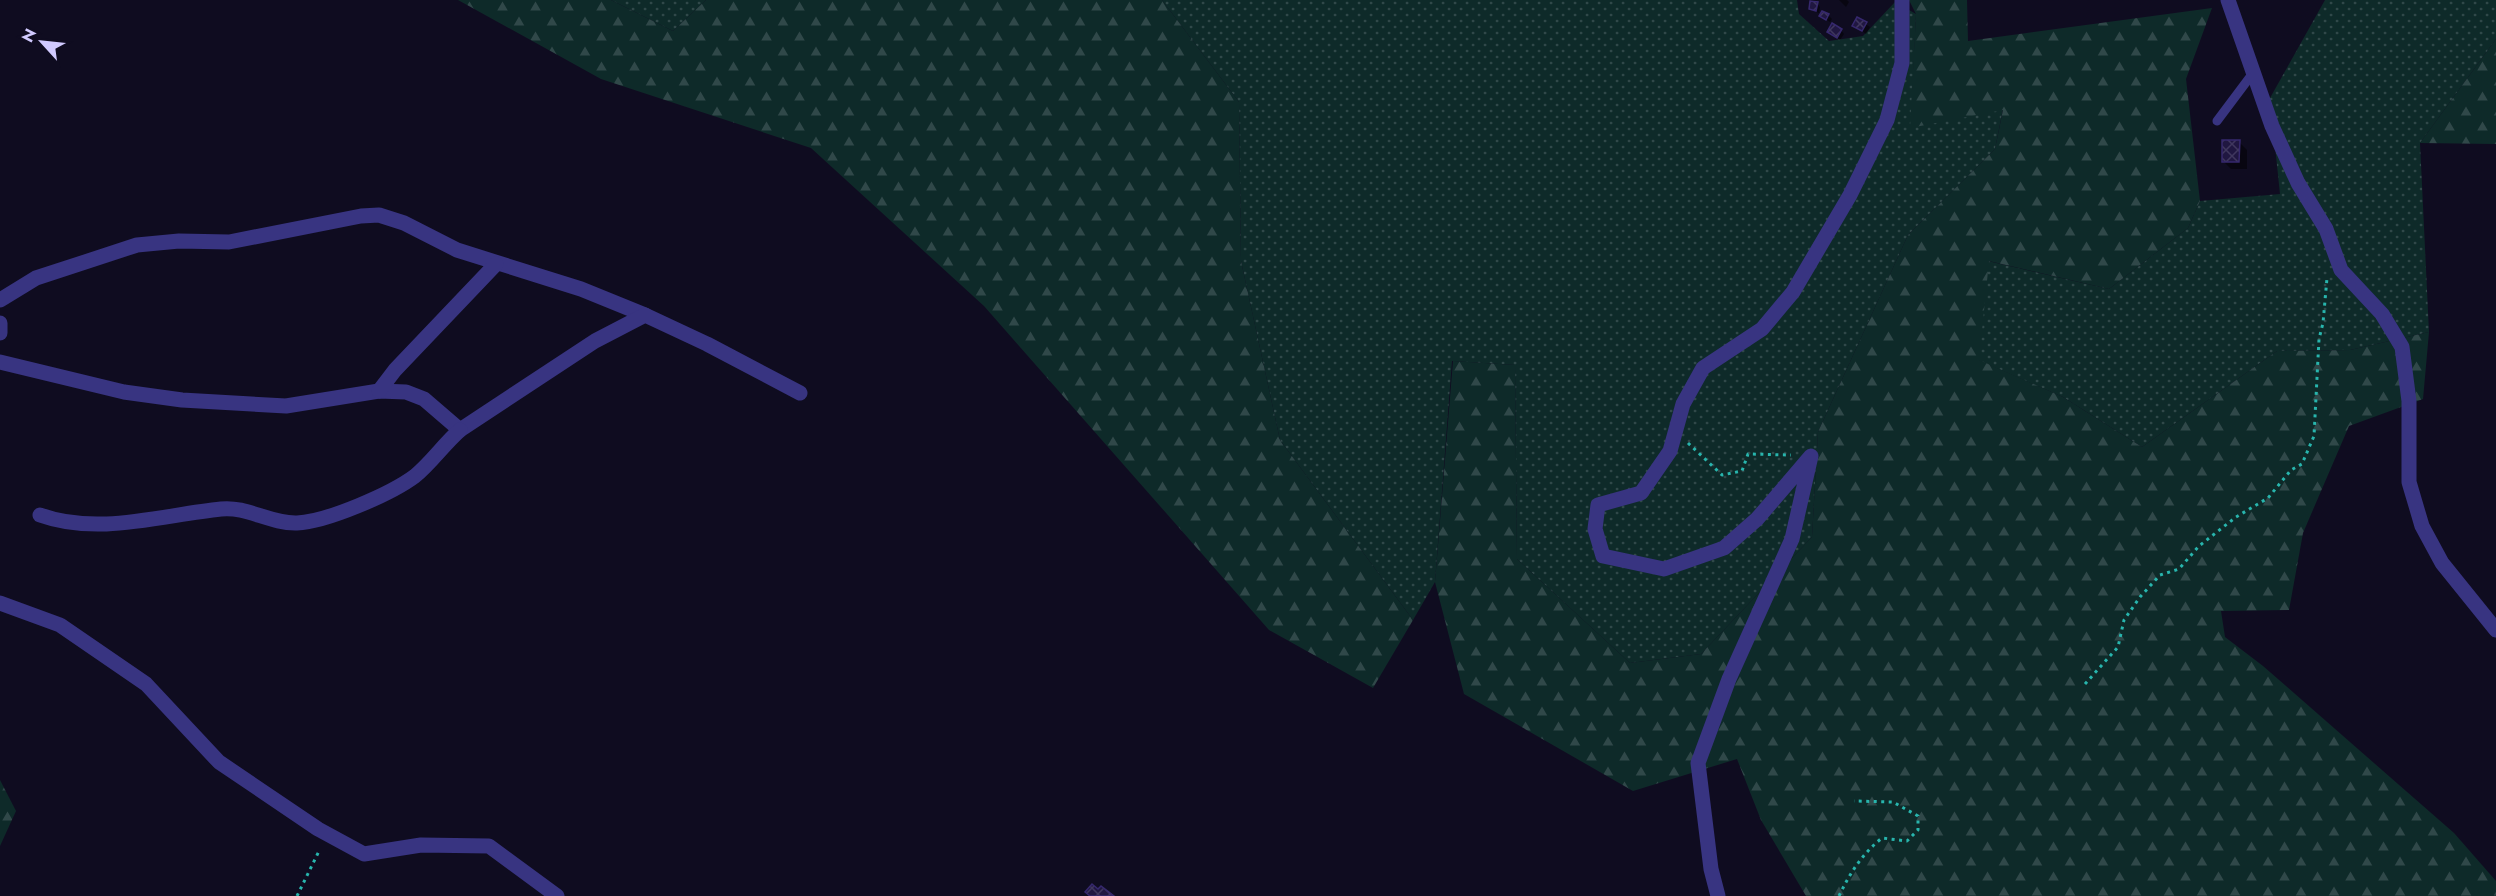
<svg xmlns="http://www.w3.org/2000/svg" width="2496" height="896" viewBox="0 0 2496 896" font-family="Jost,sans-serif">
<defs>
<pattern id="green-dots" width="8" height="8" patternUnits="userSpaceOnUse" patternTransform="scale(1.5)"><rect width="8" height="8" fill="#0e2a29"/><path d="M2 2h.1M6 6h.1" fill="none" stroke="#304849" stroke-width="1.8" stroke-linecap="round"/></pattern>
<pattern id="forest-firs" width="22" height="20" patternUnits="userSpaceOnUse" patternTransform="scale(1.5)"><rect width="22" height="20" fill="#0e2a29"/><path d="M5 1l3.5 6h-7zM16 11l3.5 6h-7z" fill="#304849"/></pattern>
<pattern id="building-cross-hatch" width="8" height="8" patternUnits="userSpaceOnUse" patternTransform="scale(1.5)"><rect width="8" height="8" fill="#201741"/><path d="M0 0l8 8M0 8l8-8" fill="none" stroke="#3f375e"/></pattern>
</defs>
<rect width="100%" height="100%" fill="#0f0c20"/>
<!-- green -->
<g fill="url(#green-dots)">
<path d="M 611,0 L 706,0 L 673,31 Z"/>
<path d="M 1162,0 L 1797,0 L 1799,14 L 1829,41 L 1863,36 L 1895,2 L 1916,14 L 1911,127 L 2003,109 L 1995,149 L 1908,235 L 1818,432 L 1812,537 L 1701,654 L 1630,663 L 1517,559 L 1515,365 L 1452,361 L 1435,582 L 1413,620 L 1280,440 L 1241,261 L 1239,102 Z"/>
<path d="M 2325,0 L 2496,0 L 2496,39 L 2420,143 L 2429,332 L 2350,350 L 2277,351 L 2142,447 L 2063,397 L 1978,360 L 1988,261 L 2109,289 L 2188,228 L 2200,201 L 2280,194 L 2270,98 Z"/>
</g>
<!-- forest -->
<g fill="url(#forest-firs)">
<path d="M 458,0 L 611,0 L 673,31 L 706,0 L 1162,0 L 1239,102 L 1241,261 L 1280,440 L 1413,620 L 1373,688 L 1269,630 L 984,306 L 811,148 L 601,79 Z"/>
<path d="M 1909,0 L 1967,0 L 1968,41 L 2212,8 L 2186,79 L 2200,201 L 2188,228 L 2109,289 L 1989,261 L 1979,360 L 2063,397 L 2142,447 L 2277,351 L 2350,350 L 2429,332 L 2423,399 L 2349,426 L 2303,533 L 2289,610 L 2221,611 L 2225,637 L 2263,666 L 2454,833 L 2496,881 L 2496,896 L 1806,896 L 1761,820 L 1737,759 L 1633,791 L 1464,694 L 1435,582 L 1453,361 L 1515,365 L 1517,559 L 1630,663 L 1701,654 L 1812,537 L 1818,432 L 1908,235 L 1995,149 L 2003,110 L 1910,128 L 1916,14 Z"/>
<path d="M 2496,39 L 2496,144 L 2420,143 Z"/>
<path d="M 0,780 L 16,811 L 0,846 Z"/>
</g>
<!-- shadow -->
<g fill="#0007">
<path d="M 1811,0 L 1817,0 L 1814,1 L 1820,7 L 1819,13 L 1810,9 Z"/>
<path d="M 1839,0 L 1847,0 L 1849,2 L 1846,7 Z"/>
<path d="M 1828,15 L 1832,19 L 1830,22 L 1821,16 Z"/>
<path d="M 1858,19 L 1870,27 L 1866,34 L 1854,25 Z"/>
<path d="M 1841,30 L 1844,34 L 1840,40 L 1829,32 Z"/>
<path d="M 2239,142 L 2247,150 L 2247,169 L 2231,169 L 2223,161 Z"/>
</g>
<!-- building -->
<g fill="url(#building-cross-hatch)" stroke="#36286e" stroke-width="1.5">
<path d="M 1810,1 L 1818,2 L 1816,11 L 1809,9 Z"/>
<path d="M 1822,11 L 1829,14 L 1826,20 L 1819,16 Z"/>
<path d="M 1857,17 L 1867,22 L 1862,31 L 1852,26 Z"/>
<path d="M 1832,23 L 1842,29 L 1837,38 L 1827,32 Z"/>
<path d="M 2222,140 L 2240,140 L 2239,162 L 2222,162 Z"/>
<path d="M 1092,884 L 1098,889 L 1101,886 L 1114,896 L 1090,896 L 1085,892 Z"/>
</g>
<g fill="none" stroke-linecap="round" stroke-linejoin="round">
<!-- path -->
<g stroke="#28b5ad" stroke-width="3" stroke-dasharray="3 4.5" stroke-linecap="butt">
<path d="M 1688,443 L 1722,475 L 1742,471 L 1748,454 L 1791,455"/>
<path d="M 2085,684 L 2118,647 L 2124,620 L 2140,597 L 2160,575 L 2179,569 L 2199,546 L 2236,517 L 2268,498 L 2291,470 L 2302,464 L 2314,436 L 2319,339 L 2323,323 L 2327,278"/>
<path d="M 297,896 L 320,849"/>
<path d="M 1839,896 C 1850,873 1862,854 1882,838 L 1907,841 L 1918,830 L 1918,816 L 1893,802 L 1854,801"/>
</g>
<!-- service -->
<path stroke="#383481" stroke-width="9" d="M 2217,121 L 2253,73"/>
<!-- minor -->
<g stroke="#383481" stroke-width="15">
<path d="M 2228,0 L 2272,126 L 2298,183 L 2326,229 L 2341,270 L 2382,314 L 2402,347 L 2409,401 L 2409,482 L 2422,526 L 2442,563 L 2496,630"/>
<path d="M 0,300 L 36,278 L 137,245 L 179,241 L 229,242 L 361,216 L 379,215 L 404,223 L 457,250 L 581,289 L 645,315"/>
<path d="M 0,323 L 0,333"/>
<path d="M 0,362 L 124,392 L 182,400 L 286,406 L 379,391 L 406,392 L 424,399 L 460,430 L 595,341 L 645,315 L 707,344 L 800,393"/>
<path d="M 379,391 L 395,370 L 496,264"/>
<path d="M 40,515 C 98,536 162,515 221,509 C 247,506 270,524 297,523 C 326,522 391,494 415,476 C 431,463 444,444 460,430"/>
<path d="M 0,603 L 60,625 L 146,684 L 219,762 L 318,829 L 364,854 L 421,845 L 489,846 L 557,896"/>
<path d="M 1718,896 L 1711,869 L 1698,763 L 1729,679 L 1792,539 L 1811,456 L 1757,519 L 1724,548 L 1664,569 L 1603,556 L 1595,529 L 1598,505 L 1641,493 L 1670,451 L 1683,404 L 1703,368 L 1762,329 L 1793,292 L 1850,195 L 1887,120 L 1902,63 L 1902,0"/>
</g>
</g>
<!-- north arrow -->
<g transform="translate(42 42) rotate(297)" stroke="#0f0c20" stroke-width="4.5" paint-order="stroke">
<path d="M0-4.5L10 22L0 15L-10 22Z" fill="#d1caff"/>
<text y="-9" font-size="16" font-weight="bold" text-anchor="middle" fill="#d1caff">N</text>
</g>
</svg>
